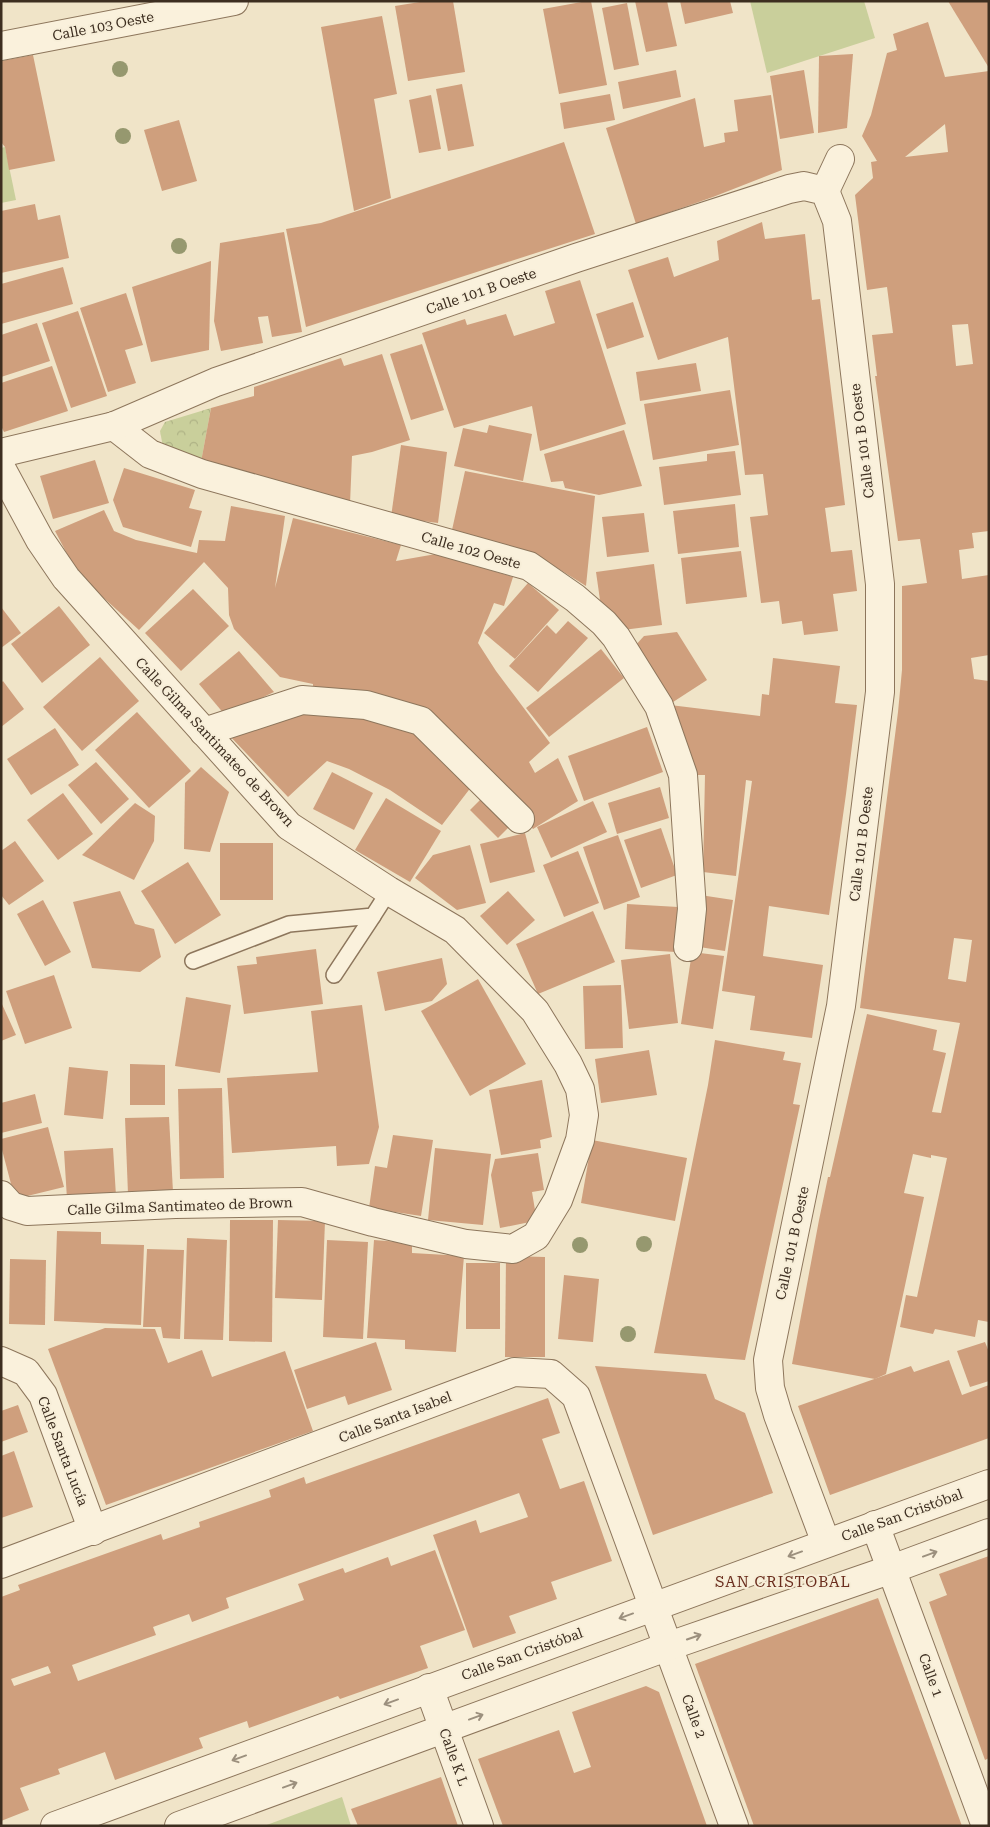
<svg xmlns="http://www.w3.org/2000/svg" width="990" height="1827" viewBox="0 0 990 1827" font-family="'Roboto Serif',serif">
<defs>
<pattern id="park-crowns" width="20" height="18" patternUnits="userSpaceOnUse" patternTransform="scale(1.25)"><rect width="20" height="18" fill="#c9cf9b"/><path d="M2 6a3 3 0 1 1 6 0M12 15a3 3 0 1 1 6 0" fill="none" stroke="#aeb285"/></pattern>
</defs>
<rect width="100%" height="100%" fill="#f0e4c8"/>
<!-- green -->
<g fill="#c9cf9b">
<path d="M 750,1 L 864,1 L 875,38 L 767,73 Z"/>
<path d="M 5,147 L 16,200 L 1,203 L 1,148 Z"/>
<path d="M 342,1797 L 351,1826 L 264,1826 Z"/>
</g>
<!-- park -->
<path fill="url(#park-crowns)" d="M 211,408 L 201,462 L 163,447 L 160,431 L 165,422 Z"/>
<!-- building -->
<g fill="#cf9f7d" fill-rule="evenodd">
<path d="M 426,1 L 453,1 L 465,72 L 408,81 L 395,6 Z"/>
<path d="M 587,1 L 591,1 L 607,85 L 559,94 L 543,9 Z"/>
<path d="M 635,1 L 667,1 L 677,46 L 646,52 Z"/>
<path d="M 680,1 L 730,1 L 733,13 L 685,24 Z"/>
<path d="M 948,1 L 989,1 L 989,68 L 954,11 Z"/>
<path d="M 627,3 L 639,65 L 614,70 L 602,8 Z"/>
<path d="M 382,16 L 397,94 L 374,99 L 391,198 L 354,211 L 321,27 Z"/>
<path d="M 928,22 L 945,77 L 989,71 L 989,531 L 972,533 L 974,548 L 959,550 L 962,579 L 989,575 L 989,655 L 971,658 L 974,679 L 989,681 L 989,1322 L 978,1320 L 975,1337 L 935,1329 L 933,1334 L 900,1327 L 906,1295 L 917,1297 L 947,1158 L 931,1155 L 931,1158 L 913,1154 L 904,1193 L 924,1197 L 886,1374 L 875,1379 L 792,1364 L 819,1220 L 828,1177 L 830,1177 L 867,1014 L 937,1030 L 933,1050 L 946,1053 L 932,1112 L 941,1113 L 960,1023 L 860,1008 L 898,712 L 902,670 L 902,586 L 927,583 L 920,539 L 898,541 L 875,376 L 877,376 L 872,335 L 893,333 L 887,287 L 867,290 L 855,195 L 873,178 L 871,162 L 877,161 L 862,136 L 871,115 L 887,53 L 897,50 L 893,34 ZM 945,124 L 948,152 L 905,157 ZM 968,324 L 973,364 L 956,366 L 952,325 ZM 954,938 L 972,940 L 966,982 L 948,979 Z"/>
<path d="M 853,54 L 847,128 L 818,133 L 819,56 Z"/>
<path d="M 33,55 L 55,161 L 9,170 L 5,147 L 1,142 L 1,61 Z"/>
<path d="M 676,70 L 681,97 L 623,109 L 618,82 Z"/>
<path d="M 804,70 L 814,133 L 780,139 L 770,76 Z"/>
<path d="M 462,84 L 474,146 L 448,151 L 436,89 Z"/>
<path d="M 610,94 L 615,120 L 564,129 L 560,103 Z"/>
<path d="M 431,95 L 441,149 L 419,153 L 409,100 Z"/>
<path d="M 771,95 L 782,170 L 713,197 L 636,224 L 606,128 L 695,98 L 704,147 L 725,142 L 724,133 L 738,131 L 734,100 Z"/>
<path d="M 179,120 L 197,181 L 162,191 L 144,130 Z"/>
<path d="M 564,142 L 595,234 L 306,327 L 286,229 L 321,223 Z"/>
<path d="M 35,204 L 38,220 L 60,215 L 69,258 L 1,273 L 1,211 Z"/>
<path d="M 762,222 L 765,239 L 805,234 L 812,300 L 820,299 L 845,505 L 825,508 L 831,552 L 852,550 L 857,591 L 833,594 L 838,631 L 804,635 L 802,621 L 782,624 L 779,601 L 761,603 L 750,517 L 768,515 L 763,474 L 745,475 L 728,337 L 658,360 L 628,270 L 668,257 L 674,277 L 719,260 L 717,241 Z"/>
<path d="M 284,232 L 302,332 L 272,337 L 268,316 L 258,317 L 263,343 L 221,351 L 214,321 L 220,243 Z"/>
<path d="M 211,261 L 209,350 L 151,362 L 132,287 Z"/>
<path d="M 63,267 L 73,304 L 1,324 L 1,284 Z"/>
<path d="M 580,280 L 626,424 L 540,451 L 532,406 L 454,428 L 422,333 L 465,319 L 467,325 L 506,314 L 514,336 L 555,323 L 545,291 Z"/>
<path d="M 126,293 L 143,345 L 125,350 L 136,383 L 108,392 L 80,308 Z"/>
<path d="M 633,302 L 644,337 L 607,349 L 596,314 Z"/>
<path d="M 78,311 L 107,396 L 71,408 L 42,323 Z"/>
<path d="M 37,323 L 50,361 L 1,377 L 1,335 Z"/>
<path d="M 422,344 L 444,410 L 411,420 L 390,354 Z"/>
<path d="M 382,354 L 410,440 L 372,452 L 352,456 L 350,504 L 201,462 L 211,408 L 254,396 L 254,387 L 341,358 L 344,366 Z"/>
<path d="M 696,363 L 701,391 L 640,401 L 636,372 Z"/>
<path d="M 52,366 L 68,411 L 4,432 L 1,426 L 1,383 Z"/>
<path d="M 730,390 L 739,445 L 653,460 L 644,404 Z"/>
<path d="M 489,425 L 532,434 L 523,481 L 454,466 L 463,428 L 487,433 Z"/>
<path d="M 624,430 L 642,486 L 599,495 L 565,488 L 563,481 L 551,482 L 544,454 Z"/>
<path d="M 401,445 L 447,452 L 438,523 L 391,517 Z"/>
<path d="M 735,451 L 741,495 L 664,505 L 659,467 L 707,461 L 707,454 Z"/>
<path d="M 95,460 L 109,503 L 53,519 L 40,476 Z"/>
<path d="M 124,468 L 195,490 L 189,508 L 202,511 L 191,547 L 123,527 L 113,500 Z"/>
<path d="M 465,471 L 595,496 L 586,586 L 535,554 L 452,530 Z"/>
<path d="M 735,504 L 739,547 L 678,554 L 673,511 Z"/>
<path d="M 231,506 L 285,516 L 275,588 L 293,518 L 401,545 L 396,561 L 436,554 L 513,577 L 504,606 L 494,603 L 478,643 L 496,671 L 550,743 L 529,762 L 535,773 L 558,758 L 578,801 L 533,829 L 469,753 L 313,687 L 313,684 L 280,677 L 234,629 L 229,615 L 228,588 L 204,562 L 139,630 L 95,590 L 74,567 L 55,531 L 104,510 L 114,531 L 136,540 L 197,553 L 199,540 L 225,541 Z"/>
<path d="M 644,513 L 649,552 L 607,557 L 602,517 Z"/>
<path d="M 741,551 L 747,597 L 686,604 L 681,558 Z"/>
<path d="M 654,564 L 662,625 L 623,630 L 600,600 L 596,572 Z"/>
<path d="M 528,583 L 559,610 L 515,659 L 484,633 Z"/>
<path d="M 193,589 L 229,626 L 181,671 L 145,633 Z"/>
<path d="M 59,606 L 90,645 L 42,683 L 11,644 Z"/>
<path d="M 1,607 L 21,633 L 1,648 Z"/>
<path d="M 568,621 L 588,638 L 538,692 L 509,666 L 547,625 L 556,634 Z"/>
<path d="M 677,632 L 707,680 L 670,704 L 634,647 L 644,636 Z"/>
<path d="M 601,649 L 624,678 L 549,737 L 526,708 Z"/>
<path d="M 239,651 L 274,692 L 225,715 L 199,684 Z"/>
<path d="M 100,657 L 139,701 L 82,751 L 43,707 Z"/>
<path d="M 773,658 L 840,666 L 835,703 L 857,705 L 846,794 L 829,915 L 769,906 L 763,956 L 823,965 L 812,1038 L 750,1030 L 755,996 L 722,991 L 752,781 L 746,780 L 736,876 L 703,872 L 705,775 L 698,775 L 670,705 L 760,716 L 762,694 L 769,695 Z"/>
<path d="M 3,681 L 24,709 L 1,727 L 1,683 Z"/>
<path d="M 314,709 L 412,727 L 475,782 L 442,825 L 390,790 L 349,769 L 327,761 L 288,797 L 225,731 Z"/>
<path d="M 137,712 L 191,771 L 149,808 L 95,750 Z"/>
<path d="M 647,727 L 663,772 L 584,801 L 568,756 Z"/>
<path d="M 55,728 L 79,765 L 31,795 L 7,759 Z"/>
<path d="M 96,762 L 129,799 L 101,824 L 68,785 Z"/>
<path d="M 201,767 L 229,792 L 210,852 L 184,849 L 185,783 Z"/>
<path d="M 332,772 L 373,793 L 354,830 L 313,809 Z"/>
<path d="M 660,787 L 669,818 L 617,834 L 608,803 Z"/>
<path d="M 63,793 L 93,834 L 58,860 L 27,820 Z"/>
<path d="M 485,795 L 513,823 L 498,838 L 470,810 Z"/>
<path d="M 386,798 L 441,831 L 410,882 L 355,850 Z"/>
<path d="M 593,801 L 607,832 L 551,858 L 537,827 Z"/>
<path d="M 135,803 L 155,816 L 154,841 L 134,880 L 82,855 Z"/>
<path d="M 661,828 L 677,875 L 641,888 L 624,840 Z"/>
<path d="M 525,833 L 535,872 L 490,883 L 480,844 Z"/>
<path d="M 618,835 L 640,897 L 604,910 L 583,847 Z"/>
<path d="M 15,841 L 44,881 L 9,905 L 1,895 L 1,851 Z"/>
<rect x="220" y="843" width="53" height="57"/>
<path d="M 470,845 L 486,903 L 457,910 L 415,878 L 433,855 Z"/>
<path d="M 578,851 L 599,903 L 564,917 L 543,865 Z"/>
<path d="M 188,862 L 221,915 L 175,944 L 141,891 Z"/>
<path d="M 120,891 L 135,924 L 154,929 L 161,957 L 140,972 L 92,968 L 73,902 Z"/>
<path d="M 508,891 L 535,920 L 507,945 L 480,916 Z"/>
<path d="M 700,895 L 733,900 L 725,951 L 693,946 Z"/>
<path d="M 43,900 L 71,952 L 45,966 L 17,914 Z"/>
<path d="M 627,904 L 678,907 L 676,952 L 625,949 Z"/>
<path d="M 593,911 L 615,962 L 538,994 L 516,944 Z"/>
<path d="M 316,949 L 323,1004 L 244,1014 L 237,966 L 257,964 L 256,957 Z"/>
<path d="M 692,952 L 724,956 L 713,1029 L 681,1024 Z"/>
<path d="M 670,954 L 678,1023 L 629,1029 L 621,960 Z"/>
<path d="M 442,958 L 447,984 L 432,1001 L 385,1011 L 377,972 Z"/>
<path d="M 54,975 L 72,1028 L 25,1044 L 6,991 Z"/>
<path d="M 478,979 L 526,1064 L 470,1096 L 421,1011 Z"/>
<path d="M 621,985 L 623,1048 L 585,1049 L 583,986 Z"/>
<path d="M 186,997 L 231,1005 L 220,1073 L 175,1066 Z"/>
<path d="M 1,1002 L 16,1035 L 1,1041 Z"/>
<path d="M 362,1005 L 379,1127 L 369,1164 L 337,1166 L 336,1146 L 232,1153 L 227,1078 L 318,1072 L 311,1011 Z"/>
<path d="M 715,1040 L 785,1052 L 783,1060 L 801,1063 L 793,1104 L 800,1105 L 745,1360 L 654,1353 L 708,1085 Z"/>
<path d="M 649,1050 L 657,1095 L 601,1103 L 595,1059 Z"/>
<path d="M 130,1064 L 165,1065 L 165,1105 L 130,1105 Z"/>
<path d="M 69,1067 L 108,1071 L 103,1119 L 64,1115 Z"/>
<path d="M 542,1080 L 552,1137 L 540,1140 L 541,1148 L 501,1155 L 489,1090 Z"/>
<path d="M 222,1088 L 224,1178 L 180,1179 L 178,1089 Z"/>
<path d="M 35,1094 L 42,1123 L 1,1133 L 1,1103 Z"/>
<path d="M 169,1117 L 173,1192 L 128,1194 L 125,1118 Z"/>
<path d="M 48,1127 L 64,1187 L 15,1199 L 1,1146 L 1,1139 Z"/>
<path d="M 393,1135 L 433,1140 L 421,1216 L 369,1208 L 375,1166 L 387,1168 Z"/>
<path d="M 592,1140 L 687,1158 L 675,1221 L 581,1203 Z"/>
<path d="M 113,1148 L 116,1196 L 67,1199 L 64,1151 Z"/>
<path d="M 435,1148 L 491,1154 L 483,1225 L 428,1220 Z"/>
<path d="M 538,1153 L 544,1190 L 532,1192 L 536,1216 L 530,1222 L 500,1228 L 491,1175 L 495,1159 Z"/>
<path d="M 230,1220 L 273,1220 L 272,1342 L 229,1341 Z"/>
<path d="M 278,1220 L 325,1221 L 322,1300 L 275,1298 Z"/>
<path d="M 57,1231 L 101,1232 L 101,1244 L 144,1245 L 141,1325 L 54,1321 Z"/>
<path d="M 187,1238 L 227,1240 L 223,1340 L 184,1339 Z"/>
<path d="M 327,1240 L 368,1242 L 363,1339 L 323,1337 Z"/>
<path d="M 374,1240 L 412,1243 L 412,1253 L 464,1256 L 456,1352 L 405,1349 L 405,1340 L 367,1338 Z"/>
<path d="M 147,1249 L 184,1250 L 180,1339 L 163,1338 L 161,1327 L 143,1327 Z"/>
<path d="M 506,1256 L 545,1257 L 545,1357 L 505,1357 Z"/>
<path d="M 10,1259 L 46,1260 L 45,1325 L 9,1324 Z"/>
<rect x="466" y="1263" width="34" height="66"/>
<path d="M 564,1275 L 599,1279 L 593,1342 L 558,1339 Z"/>
<path d="M 105,1328 L 155,1329 L 168,1363 L 202,1350 L 212,1377 L 285,1351 L 313,1431 L 106,1505 L 48,1349 Z"/>
<path d="M 376,1342 L 392,1390 L 348,1405 L 345,1396 L 307,1409 L 294,1370 Z"/>
<path d="M 985,1342 L 989,1352 L 989,1381 L 970,1387 L 957,1351 Z"/>
<path d="M 949,1360 L 962,1395 L 989,1385 L 989,1438 L 830,1495 L 798,1406 L 911,1366 L 914,1372 Z"/>
<path d="M 595,1366 L 706,1374 L 715,1399 L 745,1413 L 773,1493 L 653,1535 Z"/>
<path d="M 548,1398 L 560,1433 L 542,1439 L 560,1489 L 584,1481 L 612,1561 L 551,1582 L 557,1599 L 509,1616 L 516,1633 L 473,1648 L 433,1535 L 476,1520 L 480,1533 L 528,1517 L 519,1493 L 226,1598 L 229,1608 L 208,1616 L 192,1622 L 189,1614 L 153,1627 L 156,1635 L 72,1665 L 78,1681 L 304,1600 L 298,1584 L 343,1568 L 345,1573 L 388,1557 L 391,1566 L 435,1550 L 465,1630 L 420,1646 L 428,1668 L 340,1699 L 338,1696 L 249,1728 L 247,1721 L 199,1738 L 203,1748 L 115,1780 L 105,1752 L 58,1769 L 60,1774 L 20,1788 L 29,1810 L 1,1821 L 1,1597 L 20,1590 L 18,1585 L 161,1534 L 163,1540 L 200,1527 L 199,1522 L 271,1497 L 269,1490 L 304,1477 L 306,1484 ZM 48,1666 L 51,1673 L 14,1686 L 11,1679 Z"/>
<path d="M 18,1405 L 28,1432 L 1,1442 L 1,1411 Z"/>
<path d="M 14,1451 L 33,1507 L 1,1518 L 1,1456 Z"/>
<path d="M 989,1556 L 989,1758 L 985,1760 L 929,1602 L 947,1595 L 939,1574 Z"/>
<path d="M 878,1598 L 962,1826 L 754,1826 L 695,1664 Z"/>
<path d="M 646,1686 L 659,1692 L 707,1826 L 503,1826 L 478,1759 L 559,1730 L 574,1773 L 591,1767 L 572,1712 Z"/>
<path d="M 441,1777 L 458,1826 L 358,1826 L 351,1809 Z"/>
</g>
<g fill="none" stroke-linecap="round" stroke-linejoin="round">
<defs>
<g id="lane">
<path d="M 193,961 L 289,924 L 373,916 L 389,891"/>
<path d="M 334,975 L 373,916"/>
</g>
<g id="street">
<path d="M 1,46 L 234,1"/>
<path d="M 825,191 L 840,159"/>
<path d="M 114,426 L 150,454 L 202,474 L 529,566 L 575,598 L 604,623 L 616,637 L 659,706 L 683,775 L 692,909 L 688,947"/>
<path d="M 1,453 L 114,426 L 216,382 L 576,258 L 789,189 L 804,186 L 825,191 L 837,221 L 880,584 L 880,692 L 841,1006 L 768,1360 L 770,1388 L 778,1415 L 826,1543"/>
<path d="M 1,468 L 40,540 L 66,578 L 289,826 L 389,891 L 455,930 L 535,1011 L 568,1064 L 580,1089 L 584,1115 L 580,1140 L 558,1200 L 536,1236 L 513,1249 L 466,1244 L 373,1222 L 302,1202 L 175,1204 L 27,1211 L 11,1206 L 1,1195"/>
<path d="M 204,732 L 302,700 L 366,705 L 421,721 L 520,819"/>
<path d="M 1,1361 L 26,1372 L 43,1395 L 93,1531"/>
<path d="M 875,1525 L 986,1826"/>
<path d="M 1,1564 L 514,1372 L 551,1374 L 576,1396 L 734,1826"/>
<path d="M 429,1688 L 479,1826"/>
<path d="M 55,1826 L 989,1484"/>
<path d="M 179,1826 L 669,1646 L 892,1569 L 989,1533"/>
</g>
</defs>
<!-- lane casing -->
<use href="#lane" stroke="#8d765c" stroke-width="18"/>
<!-- street casing -->
<use href="#street" stroke="#8d765c" stroke-width="30"/>
<!-- lane -->
<use href="#lane" stroke="#faf1dc" stroke-width="15"/>
<!-- street -->
<use href="#street" stroke="#faf1dc" stroke-width="28"/>
</g>
<!-- trees -->
<g fill="#96986f">
<circle cx="120" cy="69" r="8"/>
<circle cx="123" cy="136" r="8"/>
<circle cx="179" cy="246" r="8"/>
<circle cx="644" cy="1244" r="8"/>
<circle cx="580" cy="1245" r="8"/>
<circle cx="628" cy="1334" r="8"/>
</g>
<!-- one-way arrows -->
<defs><path id="oneway-shaft" d="M-6 0H5M1.5-3L5.5 0L1.5 3" fill="none" stroke-width="1.6" stroke-linecap="round" stroke-linejoin="round" transform="scale(1.25)"/></defs>
<g stroke="#9c907e">
<use href="#oneway-shaft" transform="translate(795 1554) rotate(160)"/>
<use href="#oneway-shaft" transform="translate(930 1554) rotate(-20)"/>
<use href="#oneway-shaft" transform="translate(626 1616) rotate(160)"/>
<use href="#oneway-shaft" transform="translate(694 1637) rotate(-19)"/>
<use href="#oneway-shaft" transform="translate(391 1702) rotate(160)"/>
<use href="#oneway-shaft" transform="translate(476 1717) rotate(-20)"/>
<use href="#oneway-shaft" transform="translate(239 1758) rotate(160)"/>
<use href="#oneway-shaft" transform="translate(290 1785) rotate(-20)"/>
</g>
<g text-anchor="middle" stroke-width="4" stroke-linejoin="round" paint-order="stroke">
<!-- street labels -->
<g font-size="14" fill="#3d2e20" stroke="#f7eed8">
<text transform="translate(103 26) rotate(-11)" y="5">Calle 103 Oeste</text>
<text transform="translate(481 291) rotate(-19)" y="5">Calle 101 B Oeste</text>
<text transform="translate(862 441) rotate(-97)" y="5">Calle 101 B Oeste</text>
<text transform="translate(471 550) rotate(16)" y="5">Calle 102 Oeste</text>
<text transform="translate(215 742) rotate(47)" y="5">Calle Gilma Santimateo de Brown</text>
<text transform="translate(861 844) rotate(-83)" y="5">Calle 101 B Oeste</text>
<text transform="translate(180 1206) rotate(-2)" y="5">Calle Gilma Santimateo de Brown</text>
<text transform="translate(792 1243) rotate(-78)" y="5">Calle 101 B Oeste</text>
<text transform="translate(395 1417) rotate(-21)" y="5">Calle Santa Isabel</text>
<text transform="translate(63 1451) rotate(69)" y="5">Calle Santa Lucía</text>
<text transform="translate(902 1515) rotate(-20)" y="5">Calle San Cristóbal</text>
<text transform="translate(522 1654) rotate(-20)" y="5">Calle San Cristóbal</text>
<text transform="translate(931 1675) rotate(70)" y="5">Calle 1</text>
<text transform="translate(694 1716) rotate(70)" y="5">Calle 2</text>
<text transform="translate(454 1757) rotate(70)" y="5">Calle K L</text>
</g>
<!-- neighbourhood labels -->
<g font-size="15" letter-spacing="1" fill="#6b2e1e" stroke="#f7eed8">
<text x="783" y="1587">SAN CRISTOBAL</text>
</g>
</g>
<!-- border -->
<rect width="990" height="1827" fill="none" stroke="#3d2e20" stroke-width="5"/>
</svg>
